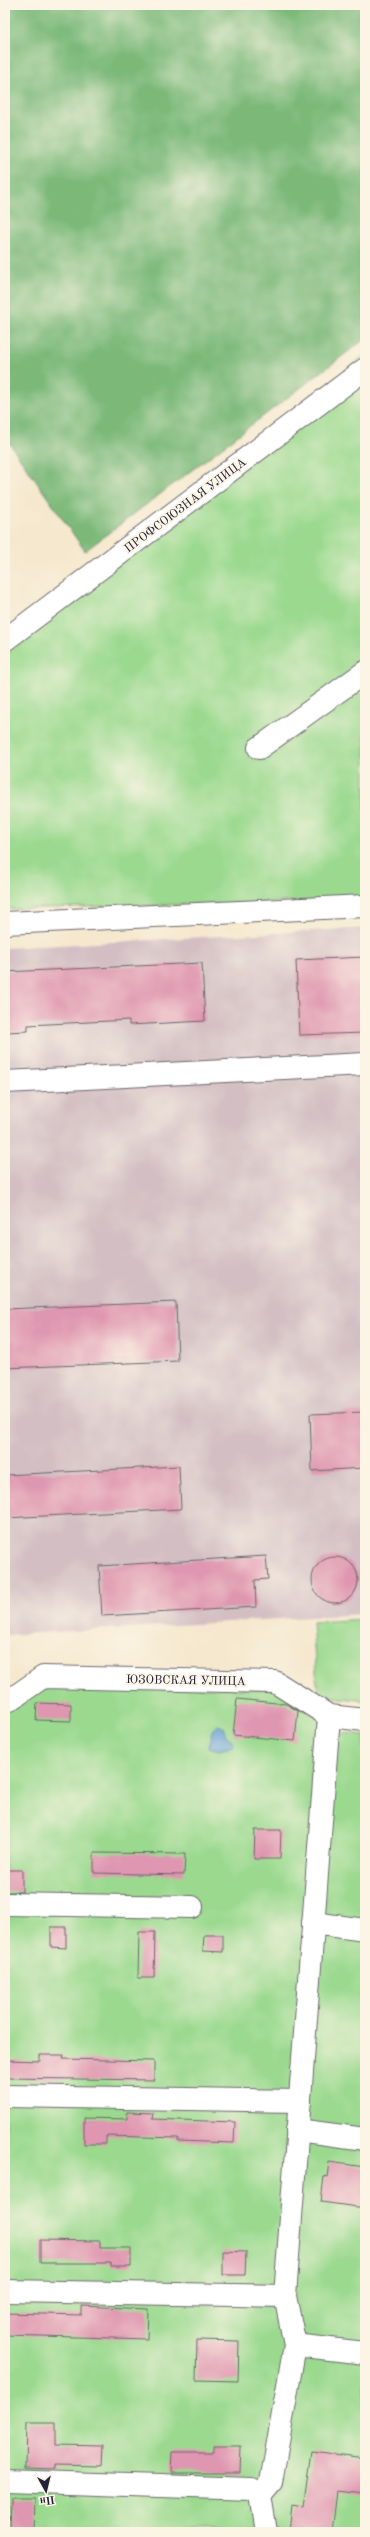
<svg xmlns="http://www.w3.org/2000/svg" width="370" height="2537" viewBox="0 0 370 2537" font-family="'Old Standard TT',serif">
<rect width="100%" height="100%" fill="#fcf5e5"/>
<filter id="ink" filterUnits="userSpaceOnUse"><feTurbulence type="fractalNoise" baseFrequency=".025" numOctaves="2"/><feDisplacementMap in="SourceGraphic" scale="8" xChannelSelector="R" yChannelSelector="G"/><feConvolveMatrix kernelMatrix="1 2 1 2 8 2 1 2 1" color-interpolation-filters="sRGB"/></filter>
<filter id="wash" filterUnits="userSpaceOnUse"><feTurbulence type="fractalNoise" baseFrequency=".012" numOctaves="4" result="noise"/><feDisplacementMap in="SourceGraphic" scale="16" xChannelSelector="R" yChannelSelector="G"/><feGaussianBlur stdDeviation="0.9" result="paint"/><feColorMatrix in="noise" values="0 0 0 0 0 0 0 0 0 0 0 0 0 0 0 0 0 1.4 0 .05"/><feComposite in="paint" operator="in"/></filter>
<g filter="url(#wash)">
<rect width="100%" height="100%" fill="#f5e8ce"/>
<!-- industrial -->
<path fill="#d2bec3" d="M 365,928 L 365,1614 L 5,1635 L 5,948 Z"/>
<!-- green -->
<g fill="#9ad98e" stroke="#5e7e64">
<path d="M 365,354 L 365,900 L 5,909 L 5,639 Z"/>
<path d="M 365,1619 L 365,1701 L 318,1695 L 312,1622 Z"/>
<path d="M 45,1683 L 277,1690 L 340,1732 L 365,1735 L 365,2532 L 5,2532 L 5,1707 Z"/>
</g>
<!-- forest -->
<path fill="#7bb979" stroke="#4e6e5a" d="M 5,5 L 365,5 L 365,339 L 85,551 L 5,437 Z"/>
<!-- water -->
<path fill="#68a3d8" stroke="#45628a" d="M 218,1725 L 223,1727 L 226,1736 L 234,1741 L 232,1747 L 219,1750 L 208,1747 L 212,1731 Z"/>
<g id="blocks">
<!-- building -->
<g fill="#df96b0">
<path d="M 365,957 L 365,1033 L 299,1035 L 296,960 Z"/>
<path d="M 202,963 L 205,1021 L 129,1025 L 129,1020 L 28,1025 L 28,1031 L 5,1032 L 5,972 Z"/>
<path d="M 176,1302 L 178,1361 L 5,1368 L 5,1309 Z"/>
<path d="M 365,1412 L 365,1468 L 312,1471 L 310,1414 Z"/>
<path d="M 179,1466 L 181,1509 L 5,1518 L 5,1475 Z"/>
<path d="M 266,1556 L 268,1579 L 255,1580 L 256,1607 L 102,1616 L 99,1566 Z"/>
<circle cx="335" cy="1580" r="23"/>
<path d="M 237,1699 L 286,1704 L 298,1711 L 295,1741 L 233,1735 Z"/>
<path d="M 37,1703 L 71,1704 L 71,1721 L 36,1720 Z"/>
<path d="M 255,1830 L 281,1830 L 280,1859 L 254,1859 Z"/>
<path d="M 94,1853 L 185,1854 L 184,1875 L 94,1873 Z"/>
<rect x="5" y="1870" width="17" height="22"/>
<path d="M 51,1927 L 66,1927 L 66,1948 L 51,1947 Z"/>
<path d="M 139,1932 L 155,1932 L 154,1978 L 138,1978 Z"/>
<path d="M 204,1935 L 223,1935 L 223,1952 L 203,1951 Z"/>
<path d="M 40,2055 L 64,2055 L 63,2059 L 154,2061 L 154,2080 L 5,2078 L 5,2060 L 40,2061 Z"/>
<path d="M 127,2112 L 153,2113 L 152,2119 L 235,2122 L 234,2143 L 178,2141 L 178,2138 L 106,2136 L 106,2144 L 84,2144 L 84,2118 L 127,2119 Z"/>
<path d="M 329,2162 L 365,2167 L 365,2208 L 321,2202 L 324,2176 L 327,2177 Z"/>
<path d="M 40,2240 L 100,2241 L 100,2248 L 131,2248 L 131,2266 L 111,2266 L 111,2263 L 40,2263 Z"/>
<path d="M 223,2251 L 246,2252 L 245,2275 L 223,2275 Z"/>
<path d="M 82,2306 L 148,2309 L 147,2339 L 5,2335 L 5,2313 L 82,2315 Z"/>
<path d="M 197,2340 L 239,2341 L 238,2381 L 196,2380 Z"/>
<path d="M 27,2423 L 56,2423 L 56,2444 L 102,2445 L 101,2466 L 55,2465 L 55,2469 L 26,2468 Z"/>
<path d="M 214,2446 L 241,2446 L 240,2473 L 171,2473 L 172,2452 L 214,2452 Z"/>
<path d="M 311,2451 L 365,2458 L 365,2494 L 337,2491 L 332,2532 L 289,2532 L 292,2506 L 303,2508 Z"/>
<path d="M 11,2498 L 34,2498 L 33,2532 L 10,2532 Z"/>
</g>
</g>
</g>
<g filter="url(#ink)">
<use href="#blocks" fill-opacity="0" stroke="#6c676e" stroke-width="1"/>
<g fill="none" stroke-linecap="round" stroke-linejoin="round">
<defs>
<g id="minor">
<path d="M 5,640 L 365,369"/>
<path d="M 259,748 L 365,672"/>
<path d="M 5,923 L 365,906"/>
<path d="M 5,1082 L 365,1064"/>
<path d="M 5,1700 L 10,1700 L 43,1677 L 275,1682 L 329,1716 L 365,1720"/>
<path d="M 5,1904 L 192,1907"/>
<path d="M 313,1923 L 365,1930"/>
<path d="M 5,2096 L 300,2101"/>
<path d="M 297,2130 L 365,2139"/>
<path d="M 5,2291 L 285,2296"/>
<path d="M 295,2345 L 365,2353"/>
<path d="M 5,2481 L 252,2489 L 260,2495 L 266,2532"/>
<path d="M 260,2495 L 271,2482 L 295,2345 L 285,2296 L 329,1716"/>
</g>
</defs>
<!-- minor casing -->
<use href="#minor" stroke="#6c676e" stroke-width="24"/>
<!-- minor -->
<use href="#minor" stroke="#fff" stroke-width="22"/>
</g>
</g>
<g text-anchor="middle" stroke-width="4" stroke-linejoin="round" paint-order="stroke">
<!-- street labels -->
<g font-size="12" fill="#22223b" stroke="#fcf5e5">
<text transform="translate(185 505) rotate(-37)" y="4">ПРОФСОЮЗНАЯ УЛИЦА</text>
<text transform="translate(186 1680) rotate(1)" y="4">ЮЗОВСКАЯ УЛИЦА</text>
</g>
</g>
<!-- margin -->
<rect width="370" height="2537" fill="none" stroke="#fcf5e5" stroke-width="20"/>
<!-- north arrow -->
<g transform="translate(46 2491) rotate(172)" stroke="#fcf5e5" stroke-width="3" paint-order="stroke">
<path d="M0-3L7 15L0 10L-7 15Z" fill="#22223b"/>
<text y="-6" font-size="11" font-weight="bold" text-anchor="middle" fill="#22223b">Пн</text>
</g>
</svg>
